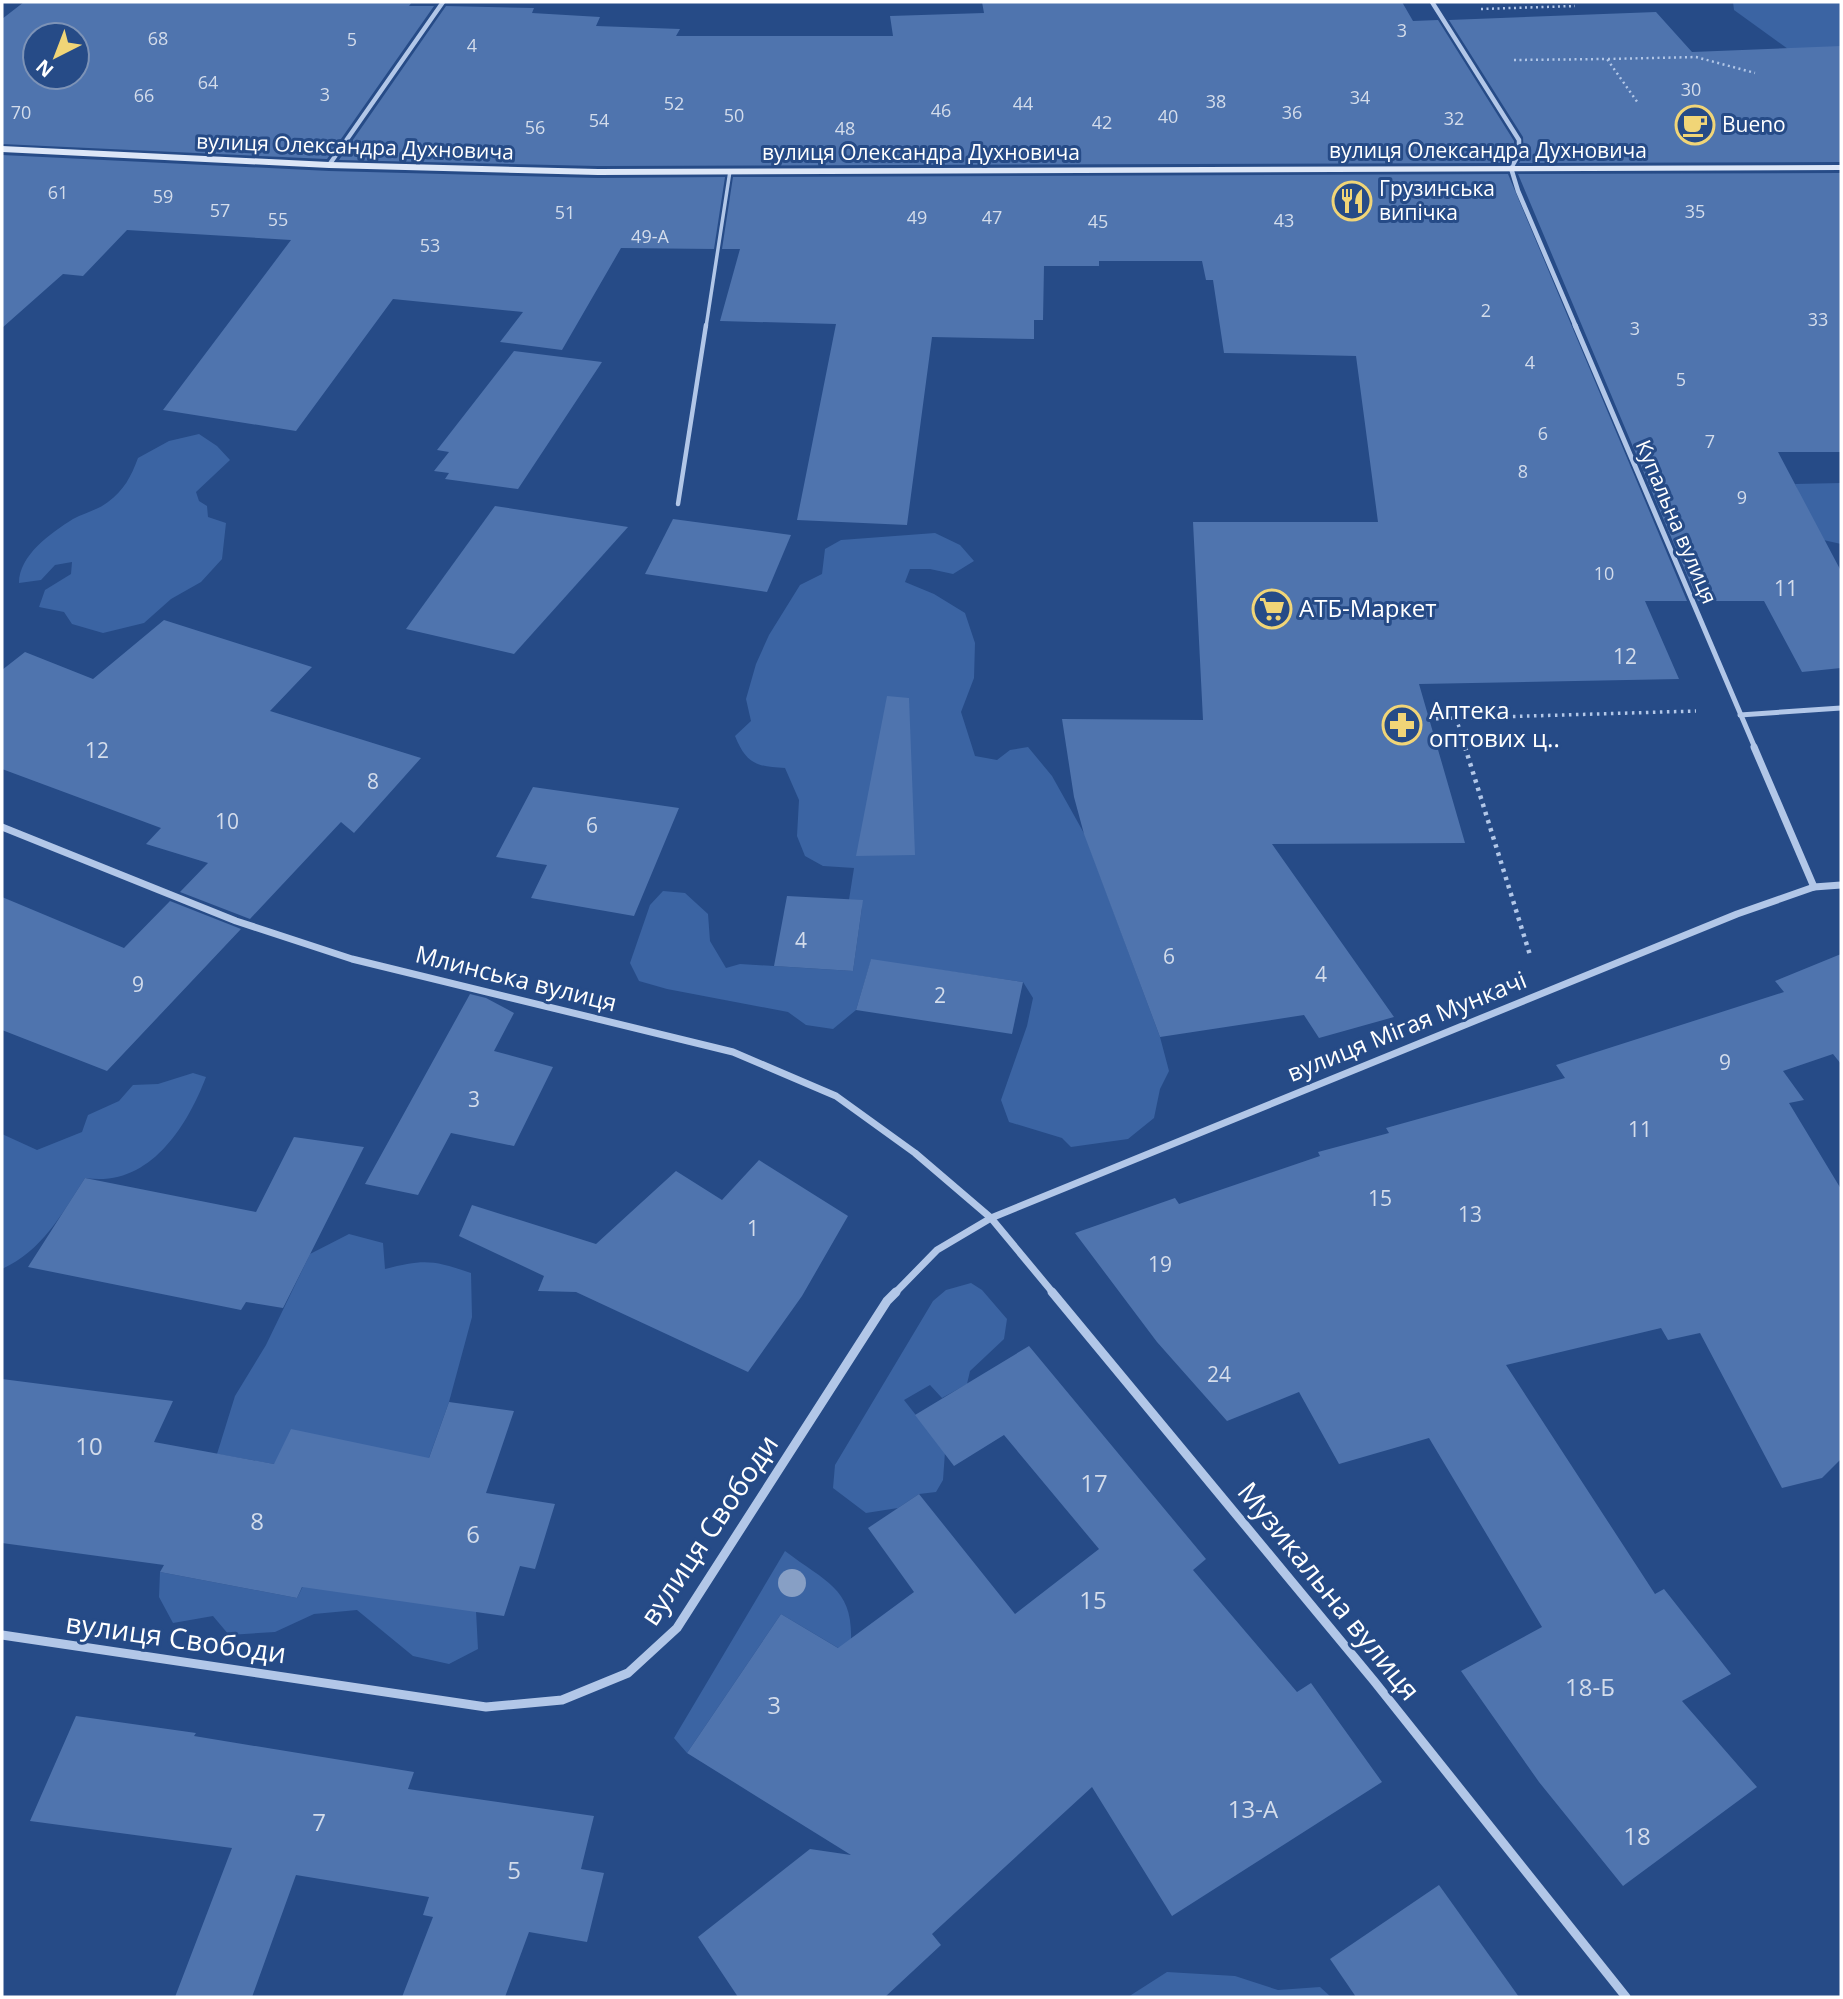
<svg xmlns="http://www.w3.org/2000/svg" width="1843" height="1999" viewBox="0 0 1843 1999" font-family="'Open Sans',sans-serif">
<rect width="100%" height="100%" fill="#264b87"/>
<!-- green -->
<g fill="#3b64a3">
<path d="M 1733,2 L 1841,2 L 1841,73 L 1799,57 L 1734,10 Z"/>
<path d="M 199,434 L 217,446 L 230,460 L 196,492 L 199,501 L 207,506 L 208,517 L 226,523 L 222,559 L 201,582 L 171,599 L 144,623 L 103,633 L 72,624 L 64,612 L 39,607 L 45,590 L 71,574 L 72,562 L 55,565 L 41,580 L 19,583 C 19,555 51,533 73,519 C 84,513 98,510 108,502 C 124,490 131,477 138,458 L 169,441 Z"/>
<path d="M 1841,483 L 1841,544 L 1819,539 L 1795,484 Z"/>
<path d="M 935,533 L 960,545 L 974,561 L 953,574 L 930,569 L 910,569 L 905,582 L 934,594 L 965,613 L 975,643 L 974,678 L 961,712 L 975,756 L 997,760 L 1010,750 L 1028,747 L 1052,776 L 1085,835 L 1160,1037 L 1169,1071 L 1160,1089 L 1154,1118 L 1128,1139 L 1071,1147 L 1062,1138 L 1009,1122 L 1001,1100 L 1027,1026 L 1033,998 L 1023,982 L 871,960 L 856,1010 L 833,1029 L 806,1025 L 788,1012 L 667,989 L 639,981 L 630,963 L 650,905 L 663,891 L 685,893 L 708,914 L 710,941 L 726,968 L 740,964 L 853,971 L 862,907 L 848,906 L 854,868 L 823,866 L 805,856 L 797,836 L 799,800 L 785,768 C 756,767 746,763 735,736 L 751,721 L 746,699 L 756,664 L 769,635 L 800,585 L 822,574 L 825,549 L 841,540 Z"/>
<path d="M 193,1073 L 206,1077 C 186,1129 148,1188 85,1178 C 61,1215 43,1250 2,1269 L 2,1134 L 37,1150 L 82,1132 L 88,1115 L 119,1101 L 133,1085 L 158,1084 Z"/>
<path d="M 349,1234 L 383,1243 L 385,1269 C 424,1259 433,1260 471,1273 L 472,1317 L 449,1402 L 379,1597 L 476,1611 L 478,1649 L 449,1664 L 413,1656 L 357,1610 L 314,1614 L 275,1632 L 229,1635 L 213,1616 L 173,1623 L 159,1597 L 160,1572 L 297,1598 L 306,1580 L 274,1464 L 217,1454 L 235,1396 L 266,1345 L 310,1254 Z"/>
<path d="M 971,1283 L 982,1290 L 1007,1319 L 1004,1339 L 970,1371 L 967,1384 L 942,1398 L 930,1385 L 904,1400 L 945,1452 L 943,1480 L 936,1492 L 919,1494 L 898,1508 L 866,1513 L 833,1488 L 835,1465 L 933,1301 L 946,1290 Z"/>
<path d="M 785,1551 C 831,1586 857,1589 850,1655 L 781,1614 L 687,1753 L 674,1738 Z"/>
<path d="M 1167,1972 L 1235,1976 L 1278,1990 L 1320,1987 L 1331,1997 L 1128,1997 Z"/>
</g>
<!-- building -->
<g fill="#4f74ae" fill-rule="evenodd">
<path d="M 24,2 L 412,2 L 409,6 L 434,6 L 327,159 L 2,144 L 2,19 ZM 35,35 L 77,35 L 77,77 L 35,77 Z"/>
<path d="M 982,2 L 1402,2 L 1413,21 L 1438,20 L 1514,141 L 1514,153 L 1508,163 L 598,166 L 339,160 L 446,6 L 534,8 L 532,13 L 600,17 L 596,26 L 680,29 L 676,36 L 893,36 L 890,16 L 984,13 Z"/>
<path d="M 1656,12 L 1692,52 L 1841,46 L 1841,162 L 1519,163 L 1524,155 L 1523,137 L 1449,20 Z"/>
<path d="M 2,155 L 329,171 L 598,178 L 725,177 L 714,249 L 621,248 L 562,350 L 500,342 L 523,312 L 393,299 L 296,431 L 163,410 L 291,240 L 127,230 L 83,276 L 63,274 L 2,328 Z"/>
<path d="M 1841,173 L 1841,452 L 1778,452 L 1841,571 L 1841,668 L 1802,672 L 1764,601 L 1698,601 L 1518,174 Z"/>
<path d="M 1508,174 L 1687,601 L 1645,601 L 1679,679 L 1419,684 L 1465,843 L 1272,844 L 1394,1017 L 1319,1038 L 1304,1015 L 1160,1037 L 1084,834 L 1074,797 L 1062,719 L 1203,720 L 1193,522 L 1378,522 L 1356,356 L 1224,353 L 1213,280 L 1206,280 L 1202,261 L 1099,261 L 1099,266 L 1044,266 L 1043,320 L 1034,320 L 1034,339 L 932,337 L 907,525 L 797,520 L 836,324 L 720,321 L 740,249 L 722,249 L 733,177 Z"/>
<path d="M 514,351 L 602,362 L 518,489 L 445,479 L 449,473 L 434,471 L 449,452 L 437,450 Z"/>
<path d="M 495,506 L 628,527 L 514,654 L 406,629 Z"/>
<path d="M 673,519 L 791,535 L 767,592 L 645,574 Z"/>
<path d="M 164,620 L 312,667 L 270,711 L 421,758 L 354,833 L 341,822 L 250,919 L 180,892 L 208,863 L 146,844 L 161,828 L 2,769 L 2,670 L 25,652 L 93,679 Z"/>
<path d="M 887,696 L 909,698 L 915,855 L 856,856 Z"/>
<path d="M 533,787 L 679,808 L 634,916 L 531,898 L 547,865 L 496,857 Z"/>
<path d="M 787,896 L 863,900 L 853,971 L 774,966 Z"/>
<path d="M 2,897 L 124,948 L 170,901 L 241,929 L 107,1071 L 2,1030 Z"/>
<path d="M 1841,954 L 1841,1064 L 1833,1054 L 1783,1071 L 1804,1100 L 1789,1103 L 1841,1189 L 1841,1459 L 1822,1478 L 1782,1488 L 1700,1333 L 1668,1340 L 1661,1328 L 1506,1365 L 1655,1594 L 1664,1589 L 1731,1674 L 1682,1701 L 1757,1787 L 1623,1886 L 1539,1782 L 1461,1671 L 1542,1627 L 1429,1438 L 1339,1464 L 1299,1392 L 1227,1421 L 1157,1342 L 1075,1233 L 1175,1198 L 1179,1204 L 1320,1156 L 1318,1152 L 1389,1133 L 1386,1128 L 1565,1078 L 1556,1065 L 1784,992 L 1775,981 Z"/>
<path d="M 871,959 L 1023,982 L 1012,1034 L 856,1010 Z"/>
<path d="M 470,994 L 486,998 L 514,1013 L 494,1051 L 553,1067 L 514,1146 L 451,1133 L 418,1195 L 365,1184 Z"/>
<path d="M 294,1137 L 364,1147 L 283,1308 L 246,1302 L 241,1310 L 28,1267 L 85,1178 L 256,1212 Z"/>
<path d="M 759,1160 L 848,1216 L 802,1296 L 748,1372 L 576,1292 L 538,1291 L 544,1276 L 459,1236 L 472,1205 L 596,1244 L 676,1171 L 722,1200 Z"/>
<path d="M 1029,1346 L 1206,1559 L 1193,1570 L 1297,1692 L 1311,1683 L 1382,1782 L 1172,1916 L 1092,1787 L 932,1934 L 941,1945 L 885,1997 L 738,1997 L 698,1937 L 810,1849 L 851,1855 L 687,1753 L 781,1614 L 838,1648 L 914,1592 L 868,1528 L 919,1494 L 1015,1614 L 1099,1549 L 1004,1435 L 954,1466 L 915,1415 Z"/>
<path d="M 2,1379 L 173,1401 L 154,1442 L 274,1464 L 291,1429 L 429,1458 L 449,1402 L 514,1411 L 486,1493 L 555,1504 L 535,1569 L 520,1566 L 504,1616 L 302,1587 L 297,1598 L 160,1572 L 164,1565 L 2,1543 Z"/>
<path d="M 76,1716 L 196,1733 L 194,1736 L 414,1772 L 408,1789 L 594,1816 L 581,1869 L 604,1873 L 587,1942 L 529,1932 L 505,1997 L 402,1997 L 433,1917 L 423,1915 L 429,1897 L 296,1875 L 252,1997 L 175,1997 L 232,1848 L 30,1821 Z"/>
<path d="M 1439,1885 L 1519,1997 L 1356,1997 L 1330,1959 Z"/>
</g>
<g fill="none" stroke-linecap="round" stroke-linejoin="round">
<!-- path-far2 -->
<g stroke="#b2c7e8" stroke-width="2.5" stroke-dasharray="2 3.5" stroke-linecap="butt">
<path d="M 1481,9 L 1575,6"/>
<path d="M 1608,59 L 1696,57 L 1755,73"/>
<path d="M 1514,60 L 1607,59 L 1638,103"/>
</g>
<!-- path-far1 -->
<g stroke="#b2c7e8" stroke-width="3.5" stroke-dasharray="2.5 4.5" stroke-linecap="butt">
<path d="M 1456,718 L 1466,748"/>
<path d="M 1429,719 L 1696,711"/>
</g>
<!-- path -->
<path stroke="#b2c7e8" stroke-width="4.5" stroke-dasharray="3.5 5" stroke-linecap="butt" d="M 1465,747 L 1530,955"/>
<!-- lane-far1 -->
<path stroke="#b2c7e8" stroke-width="3.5" d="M 706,327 L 730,171"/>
<!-- lane -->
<path stroke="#b2c7e8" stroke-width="4.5" d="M 678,504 L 706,325"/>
<!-- street-far3 -->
<g stroke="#b2c7e8" stroke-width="4.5">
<path d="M 1432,2 L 1519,140 L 1519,154 L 1511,168 L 1518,191 L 1576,327"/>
<path d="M 329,165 L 443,2"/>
</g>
<!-- street-far2 -->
<g stroke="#b2c7e8" stroke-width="5">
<path d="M 1575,325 L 1755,748"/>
<path d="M 1740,715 L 1841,708"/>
</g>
<!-- street-far1 -->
<g stroke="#b2c7e8" stroke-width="7">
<path d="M 1754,747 L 1814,887"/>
<path d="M 2,827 L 236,921 L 352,959 L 733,1052 L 836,1096 L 915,1153 L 991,1218 L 1054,1294"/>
<path d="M 894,1294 L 937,1250 L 991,1218 L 1737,914 L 1814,887 L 1841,885"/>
</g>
<!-- street -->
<g stroke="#b2c7e8" stroke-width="9">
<path d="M 1052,1292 L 1374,1681 L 1626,1997"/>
<path d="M 2,1635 L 486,1707 L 562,1700 L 628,1673 L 677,1628 L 887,1301 L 896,1292"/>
</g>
<!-- secondary -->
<path fill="#dce6f7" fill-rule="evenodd" d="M 2,146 L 329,162 L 598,169 L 1841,165 L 1841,170 L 598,175 L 329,168 L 2,152 Z"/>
</g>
<!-- trees -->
<circle fill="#879fc5" cx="792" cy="1583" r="14"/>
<!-- icons -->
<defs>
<symbol id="cafe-ring" viewBox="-11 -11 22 22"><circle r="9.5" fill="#264b87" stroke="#f1d577" stroke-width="1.5"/><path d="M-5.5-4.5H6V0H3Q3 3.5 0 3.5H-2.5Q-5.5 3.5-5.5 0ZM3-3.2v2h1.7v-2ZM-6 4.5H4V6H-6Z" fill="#f1d577"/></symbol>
<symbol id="restaurant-ring" viewBox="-11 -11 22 22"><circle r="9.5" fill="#264b87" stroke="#f1d577" stroke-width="1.5"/><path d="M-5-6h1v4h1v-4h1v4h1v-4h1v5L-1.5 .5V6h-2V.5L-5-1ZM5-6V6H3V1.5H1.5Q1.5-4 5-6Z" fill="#f1d577"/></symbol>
<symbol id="supermarket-ring" viewBox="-11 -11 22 22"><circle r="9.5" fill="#264b87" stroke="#f1d577" stroke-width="1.5"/><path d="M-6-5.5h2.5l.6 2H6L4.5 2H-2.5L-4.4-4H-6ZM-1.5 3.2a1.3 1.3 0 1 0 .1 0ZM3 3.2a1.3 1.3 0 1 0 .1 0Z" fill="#f1d577"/></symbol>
<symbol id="pharmacy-ring" viewBox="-11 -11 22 22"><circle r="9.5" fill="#264b87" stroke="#f1d577" stroke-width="1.5"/><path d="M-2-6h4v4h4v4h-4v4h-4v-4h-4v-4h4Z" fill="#f1d577"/></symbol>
</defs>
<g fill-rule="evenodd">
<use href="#cafe-ring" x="1673" y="103" width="44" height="44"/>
<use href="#restaurant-ring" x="1330" y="179" width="44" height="44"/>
<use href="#supermarket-ring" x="1250" y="587" width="44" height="44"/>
<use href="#pharmacy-ring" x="1380" y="703" width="44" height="44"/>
</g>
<g text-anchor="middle" stroke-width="6" stroke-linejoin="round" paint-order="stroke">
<!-- far-number labels -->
<g font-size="18" fill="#d3dceb">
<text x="1402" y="37">3</text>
<text x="158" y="45">68</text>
<text x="352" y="46">5</text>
<text x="472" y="52">4</text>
<text x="208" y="89">64</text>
<text x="1691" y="96">30</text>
<text x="325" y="101">3</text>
<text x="144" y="102">66</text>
<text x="1360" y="104">34</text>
<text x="1216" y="108">38</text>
<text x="674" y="110">52</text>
<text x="1023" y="110">44</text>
<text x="941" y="117">46</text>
<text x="21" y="119">70</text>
<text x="1292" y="119">36</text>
<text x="734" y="122">50</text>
<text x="1168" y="123">40</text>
<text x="1454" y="125">32</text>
<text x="599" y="127">54</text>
<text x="1102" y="129">42</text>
<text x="535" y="134">56</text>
<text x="845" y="135">48</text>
<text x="58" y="199">61</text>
<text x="163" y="203">59</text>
<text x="220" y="217">57</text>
<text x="1695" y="218">35</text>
<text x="565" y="219">51</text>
<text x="917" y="224">49</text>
<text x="992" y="224">47</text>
<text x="278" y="226">55</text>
<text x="1284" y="227">43</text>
<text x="1098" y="228">45</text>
<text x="650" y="243">49-А</text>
<text x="430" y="252">53</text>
<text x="1486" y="317">2</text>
<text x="1818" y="326">33</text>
<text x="1635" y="335">3</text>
<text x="1530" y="369">4</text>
<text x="1681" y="386">5</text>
<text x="1543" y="440">6</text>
<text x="1710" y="448">7</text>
<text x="1523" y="478">8</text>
<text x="1742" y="504">9</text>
<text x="1604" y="580">10</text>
</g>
<!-- far-poi labels -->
<g font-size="21" fill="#fff" stroke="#264b87" text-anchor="start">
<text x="1722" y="132">Bueno</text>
<text x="1379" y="196">Грузинська<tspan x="1379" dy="24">випічка</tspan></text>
</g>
<!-- far-street labels -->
<g font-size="21" fill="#fff" stroke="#264b87">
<text transform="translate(355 147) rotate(2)" y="7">вулиця Олександра Духновича</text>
<text x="1488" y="158">вулиця Олександра Духновича</text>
<text x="921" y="160">вулиця Олександра Духновича</text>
<text transform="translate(1676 522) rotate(67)" y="7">Купальна вулиця</text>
</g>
<!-- number labels -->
<g font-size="21" fill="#d3dceb">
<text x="1786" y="596">11</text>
<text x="1625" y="664">12</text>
<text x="97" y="758">12</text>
<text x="373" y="789">8</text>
<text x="227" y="829">10</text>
<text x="592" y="833">6</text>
<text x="801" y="948">4</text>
<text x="1169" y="964">6</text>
<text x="1321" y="982">4</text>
<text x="138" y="992">9</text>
<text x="940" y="1003">2</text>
<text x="1725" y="1070">9</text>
<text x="474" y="1107">3</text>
<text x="1640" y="1137">11</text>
<text x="1380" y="1206">15</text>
<text x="1470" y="1222">13</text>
<text x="753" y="1236">1</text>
<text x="1160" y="1272">19</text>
<text x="1219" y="1382">24</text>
</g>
<!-- poi labels -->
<g font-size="24" fill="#fff" stroke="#264b87" text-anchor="start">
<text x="1299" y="617">АТБ-Маркет</text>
<text x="1429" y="719">Аптека<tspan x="1429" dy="28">оптових ц‥</tspan></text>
</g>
<!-- street labels -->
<g font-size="24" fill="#fff" stroke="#264b87">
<text transform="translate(516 979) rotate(14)" y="8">Млинська вулиця</text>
<text transform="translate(1407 1027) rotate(-22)" y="8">вулиця Мігая Мункачі</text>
</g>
<!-- near-number labels -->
<g font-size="24" fill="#d3dceb">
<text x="89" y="1455">10</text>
<text x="1094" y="1492">17</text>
<text x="257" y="1530">8</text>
<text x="473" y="1543">6</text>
<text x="1093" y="1609">15</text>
<text x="1590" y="1696">18-Б</text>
<text x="774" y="1714">3</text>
<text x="1253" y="1818">13-А</text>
<text x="319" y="1831">7</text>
<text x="1637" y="1845">18</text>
<text x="514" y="1879">5</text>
</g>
<!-- near-street labels -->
<g font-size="28" fill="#fff" stroke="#264b87">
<text transform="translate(709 1530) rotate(-56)" y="10">вулиця Свободи</text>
<text transform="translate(1329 1591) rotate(51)" y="10">Музикальна вулиця</text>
<text transform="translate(176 1638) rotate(8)" y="10">вулиця Свободи</text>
</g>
</g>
<!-- border -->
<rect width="1843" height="1999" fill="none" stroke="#ffffff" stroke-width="7"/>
<!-- north arrow -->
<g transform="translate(56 56) rotate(222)"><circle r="33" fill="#264b87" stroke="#7d93b7" stroke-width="2"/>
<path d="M0-5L12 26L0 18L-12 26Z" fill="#f1d577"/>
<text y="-10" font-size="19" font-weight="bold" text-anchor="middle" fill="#ffffff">N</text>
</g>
</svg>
